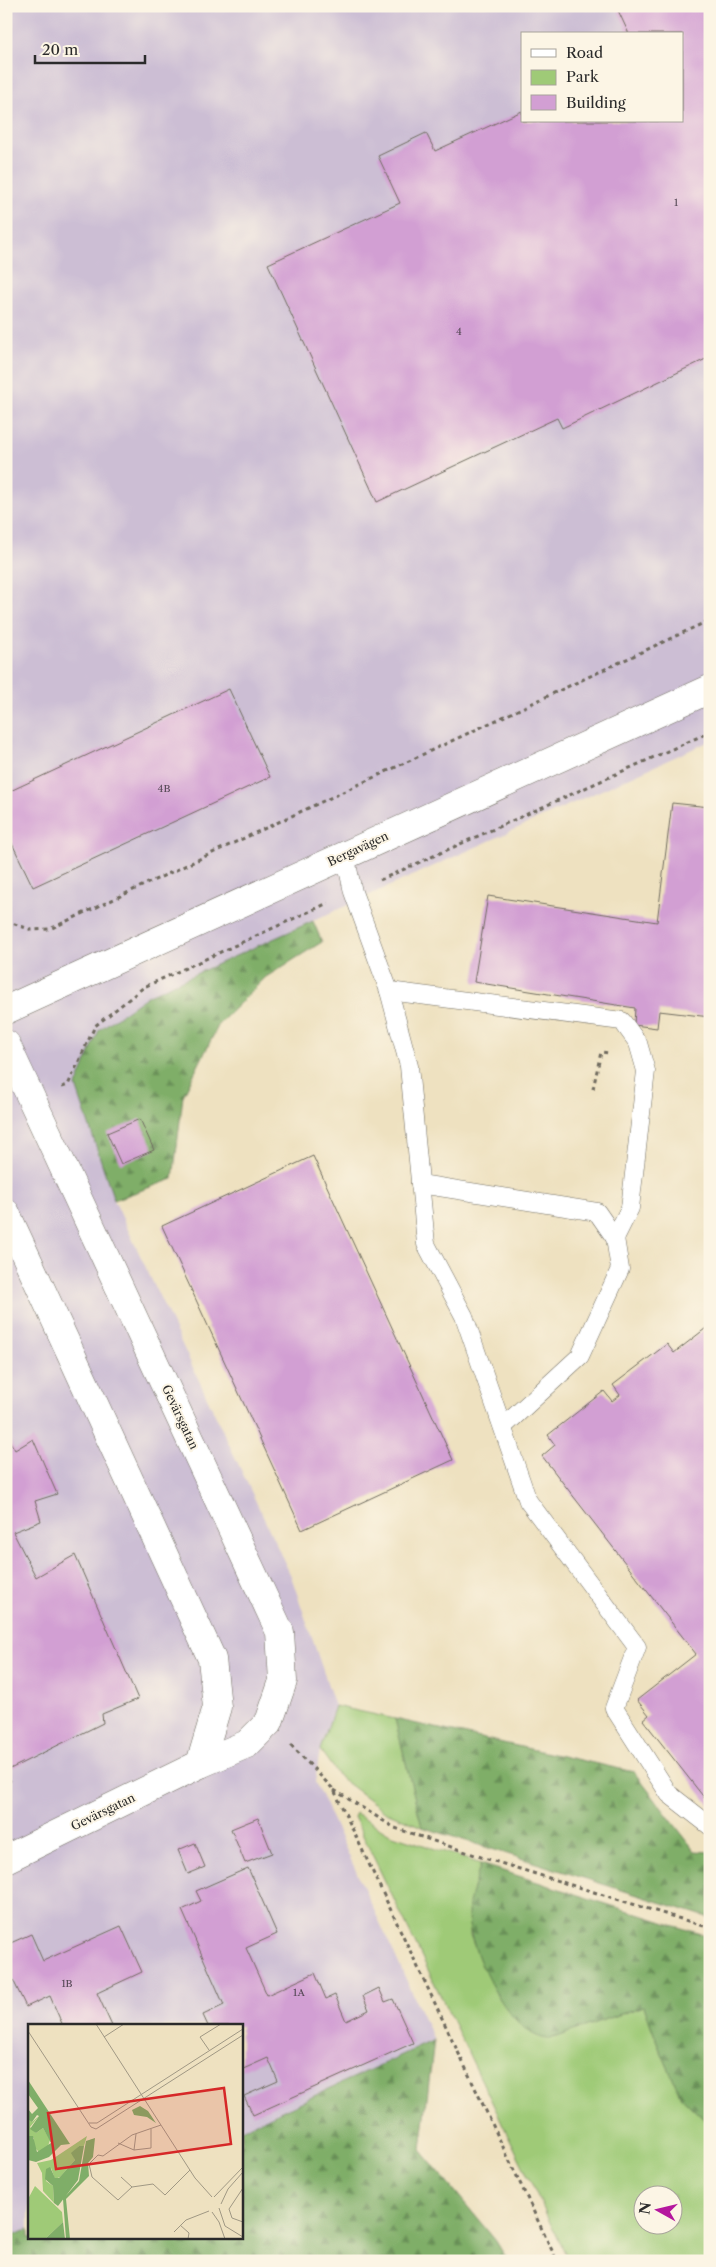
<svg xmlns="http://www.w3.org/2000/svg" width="716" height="2267" viewBox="0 0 716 2267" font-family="'Libre Caslon Text',serif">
<defs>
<pattern id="forest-firs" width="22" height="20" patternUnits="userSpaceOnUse" patternTransform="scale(1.25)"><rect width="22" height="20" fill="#7fae68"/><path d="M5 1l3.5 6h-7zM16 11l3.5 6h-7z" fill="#688e56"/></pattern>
</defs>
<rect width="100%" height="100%" fill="#fcf5e5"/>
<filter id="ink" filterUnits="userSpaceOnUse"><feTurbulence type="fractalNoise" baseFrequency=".02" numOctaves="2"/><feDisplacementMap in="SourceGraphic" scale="10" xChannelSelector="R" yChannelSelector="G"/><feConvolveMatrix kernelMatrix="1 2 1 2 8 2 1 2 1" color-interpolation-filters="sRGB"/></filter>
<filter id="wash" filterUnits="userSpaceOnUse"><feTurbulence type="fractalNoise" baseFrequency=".0096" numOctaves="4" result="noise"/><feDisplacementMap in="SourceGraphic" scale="20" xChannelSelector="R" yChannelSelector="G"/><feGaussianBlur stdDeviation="1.12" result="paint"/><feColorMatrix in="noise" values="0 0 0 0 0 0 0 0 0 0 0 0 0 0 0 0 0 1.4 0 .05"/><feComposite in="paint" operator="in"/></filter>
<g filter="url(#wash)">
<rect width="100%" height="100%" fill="#eee1c0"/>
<!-- industrial -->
<path fill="#ccbed4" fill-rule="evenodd" d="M 6,6 L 710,6 L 710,741 L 149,995 L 76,1085 L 114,1200 L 291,1576 L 335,1706 L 320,1750 L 315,1782 L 434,2040 L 241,2130 L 241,2026 L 29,2026 L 29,2229 L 6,2239 ZM 522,34 L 682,34 L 682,121 L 522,121 Z"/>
<!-- green -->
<g fill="#9fca77" stroke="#657a51" fill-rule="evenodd">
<path d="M 335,1706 L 395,1719 L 422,1827 L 386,1812 L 340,1778 L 320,1750 Z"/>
<path d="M 356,1813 L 390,1834 L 481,1864 L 471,1897 L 470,1935 L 482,1966 L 498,1997 L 550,2039 L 644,2006 L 657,2042 L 681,2097 L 710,2125 L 710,2261 L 569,2261 L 354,1817 ZM 644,2194 L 674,2194 L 674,2224 L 644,2224 Z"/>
</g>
<!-- forest -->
<g fill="url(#forest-firs)" stroke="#556c4a">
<path d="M 313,921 L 322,942 L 266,977 L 219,1024 L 183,1096 L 173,1179 L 114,1200 L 76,1086 L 99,1030 L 149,995 Z"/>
<path d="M 395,1719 L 634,1772 L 695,1851 L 710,1852 L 710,1918 L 422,1827 Z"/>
<path d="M 481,1864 L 710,1937 L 710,2125 L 681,2097 L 657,2042 L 644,2006 L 550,2039 C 510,2039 469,1950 468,1916 C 468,1898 476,1880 481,1864 Z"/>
<path d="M 434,2040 L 421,2150 L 496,2241 L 508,2261 L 6,2261 L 6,2239 L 29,2229 L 29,2238 L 241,2238 L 241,2130 Z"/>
</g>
<g id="blocks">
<!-- building -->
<g fill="#d29fd3">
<path d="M 616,6 L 710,6 L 710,357 L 562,428 L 557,418 L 377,502 L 268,264 L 400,203 L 378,156 L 426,133 L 435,151 L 522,111 L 522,121 L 682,121 L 682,34 L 629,34 Z"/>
<path d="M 229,689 L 270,777 L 33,887 L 6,831 L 6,793 Z"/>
<path d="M 672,803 L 710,807 L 710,1017 L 659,1011 L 657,1028 L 634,1025 L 635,1008 L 474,982 L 488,896 L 657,922 Z"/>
<path d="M 140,1119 L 154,1150 L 121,1164 L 107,1133 Z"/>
<path d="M 313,1156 L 453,1460 L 302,1530 L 162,1226 Z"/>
<path d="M 710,1325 L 710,1805 L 643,1720 L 649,1715 L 637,1700 L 696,1654 L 542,1456 L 555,1445 L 548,1435 L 604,1391 L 612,1401 L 620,1395 L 613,1385 L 667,1344 L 674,1353 Z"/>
<path d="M 6,1435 L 15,1450 L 33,1439 L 57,1494 L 35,1501 L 41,1521 L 13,1532 L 36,1577 L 75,1555 L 138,1699 L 102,1714 L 103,1723 L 6,1771 Z"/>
<path d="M 6,1774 L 11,1781 L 6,1783 Z"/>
<path d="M 258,1818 L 272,1853 L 245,1863 L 231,1829 Z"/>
<path d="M 195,1843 L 205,1867 L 188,1874 L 178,1850 Z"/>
<path d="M 248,1868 L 277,1934 L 246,1948 L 267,1995 L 315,1973 L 326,1999 L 335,1995 L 346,2021 L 369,2010 L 363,1996 L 379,1988 L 385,2002 L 393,1999 L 413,2043 L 253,2115 L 244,2096 L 278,2081 L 268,2058 L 241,2070 L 241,2026 L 208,2026 L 203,2015 L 224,2005 L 182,1910 L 201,1901 L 196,1891 Z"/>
<path d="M 121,1926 L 142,1972 L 97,1993 L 112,2026 L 63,2026 L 50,1996 L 26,2007 L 6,1965 L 6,1945 L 31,1934 L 43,1961 Z"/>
</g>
</g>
</g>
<g filter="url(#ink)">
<use href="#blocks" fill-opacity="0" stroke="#6f6b5f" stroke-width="1"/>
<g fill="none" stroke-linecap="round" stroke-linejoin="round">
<defs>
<g id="service">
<path d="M 345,855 L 353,892 L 389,991 L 409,1066 L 426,1244 L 464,1316 L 528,1501 L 637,1647 L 614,1708 L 669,1794 L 710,1826"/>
<path d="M 389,991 L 622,1021 L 638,1043 L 646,1071 L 630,1208 L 615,1238"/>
<path d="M 420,1184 L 597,1212 L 615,1238 L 620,1269 L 580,1356 L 503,1427"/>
</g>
<g id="minor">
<path d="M 6,1044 L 280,1632 L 283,1681 L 269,1722 L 247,1744 L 200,1764 L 6,1859"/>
<path d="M 6,1213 L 212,1659 L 217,1707 L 200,1764"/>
</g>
<path id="tertiary" d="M 6,1010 L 710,689"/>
</defs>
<!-- service casing -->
<use href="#service" stroke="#6f6b5f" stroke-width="19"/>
<!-- minor casing -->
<use href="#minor" stroke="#6f6b5f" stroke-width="29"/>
<!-- tertiary casing -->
<use href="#tertiary" stroke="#6f6b5f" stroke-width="29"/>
<!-- path -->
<g stroke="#6f6b5f" stroke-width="3" stroke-dasharray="4 4" stroke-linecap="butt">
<path d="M 380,880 L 710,732"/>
<path d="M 6,921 L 32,930 L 50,929 L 710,620"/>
<path d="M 62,1087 L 68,1085 L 95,1026 L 144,987 L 328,903"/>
<path d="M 593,1089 L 601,1052 L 610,1053"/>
<path d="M 291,1745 L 334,1790 L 557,2261"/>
<path d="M 334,1790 L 395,1828 L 481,1857 L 710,1928"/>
</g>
<!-- service -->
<use href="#service" stroke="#fff" stroke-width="18"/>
<!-- minor -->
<use href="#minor" stroke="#fff" stroke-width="28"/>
<!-- tertiary -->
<use href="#tertiary" stroke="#fff" stroke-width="28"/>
</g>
</g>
<g text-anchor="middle" stroke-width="4" stroke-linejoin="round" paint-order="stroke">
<!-- number labels -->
<g font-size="10" fill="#554855">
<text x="676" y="206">1</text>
<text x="459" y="335">4</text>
<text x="164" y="792">4B</text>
<text x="67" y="1987">1B</text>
<text x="299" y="1996">1A</text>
</g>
<!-- street labels -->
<g font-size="12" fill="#2b2b2b" stroke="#fcf5e5">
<text transform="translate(358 849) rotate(-25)" y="4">Bergavägen</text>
<text transform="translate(180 1417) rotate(65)" y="4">Gevärsgatan</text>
<text transform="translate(103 1812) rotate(-26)" y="4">Gevärsgatan</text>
</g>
</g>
<!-- overview -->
<g transform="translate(28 2024)">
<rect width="215" height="215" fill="#eee1c0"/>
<path d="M 0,90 L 4,98 L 11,92 L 2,103 L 8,109 L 15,104 L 22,116 L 20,122 L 11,128 L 6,123 L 6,114 L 0,112 ZM 59,112 L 56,122 L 51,122 L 44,129 L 47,136 L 32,153 L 27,155 L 23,144 L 18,157 L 25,162 L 26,179 L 15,167 L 14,149 L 9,139 L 23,136 ZM 7,162 L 34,188 L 35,198 L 17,215 L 0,215 L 0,175 Z" fill="#9fca77"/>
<path d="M 0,56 L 42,120 L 33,121 L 21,133 L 8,138 L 0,136 L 0,112 L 5,112 L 9,128 L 23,119 L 15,104 L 8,109 L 2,105 L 11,92 L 9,91 L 4,98 L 1,96 L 0,85 L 4,90 L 10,84 L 0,70 ZM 112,82 L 120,87 L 128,99 L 119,93 L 106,91 L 104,86 ZM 67,114 L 65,133 L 60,139 L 61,152 L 38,175 L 42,215 L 38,215 L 35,175 L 51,157 L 58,117 ZM 51,122 L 56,122 L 50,156 L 30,182 L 26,179 L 25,162 L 17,155 L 18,145 L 22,143 L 27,154 L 31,154 L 47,136 L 43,129 ZM 35,198 L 37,215 L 17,215 Z" fill="#7fae68"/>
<path fill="none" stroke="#a09884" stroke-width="1" d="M 68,0 L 167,154 L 184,173M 0,7 L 63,103 L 68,105 L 215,11M 76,13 L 96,0M 181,26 L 172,13 L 193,0M 61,99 L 69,99 L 215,5M 90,119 L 106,126 L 108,110M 106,126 L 123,124 L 123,105M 93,153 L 104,163 L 125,160 L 137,171 L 162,146M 104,163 L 90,176 L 64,153 L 61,140 L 70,131 L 75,132 L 104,111 L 133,101M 215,164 L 201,185 L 204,194 L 215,198M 186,173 L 215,143M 193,180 L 200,165 L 215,148M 191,184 L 197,202 L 215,213M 184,188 L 191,198 L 197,215M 152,201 L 161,209 L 160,215M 146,208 L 158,196 L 181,187"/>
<path fill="#d62828" fill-opacity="0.15" stroke="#d62828" stroke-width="2.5" d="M 196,64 L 203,120 L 28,145 L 20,89 Z"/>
<rect width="215" height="215" fill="none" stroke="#2b2b2b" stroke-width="2.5"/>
</g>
<!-- margin -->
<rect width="716" height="2267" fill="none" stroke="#fcf5e5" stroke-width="25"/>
<!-- legend -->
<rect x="521" y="32" width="162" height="90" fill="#fcf5e5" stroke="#a8a49b"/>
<rect x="531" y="49" width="25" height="8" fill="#ffffff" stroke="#a8a49b"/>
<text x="566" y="58" font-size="15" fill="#2b2b2b">Road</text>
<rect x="531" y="70" width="25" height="15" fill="#9fca77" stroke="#a8a49b"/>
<text x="566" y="82" font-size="15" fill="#2b2b2b">Park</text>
<rect x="531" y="95" width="25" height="15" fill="#d29fd3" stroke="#a8a49b"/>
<text x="566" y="108" font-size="15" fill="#2b2b2b">Building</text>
<!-- north arrow -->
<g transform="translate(658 2210) rotate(278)"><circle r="24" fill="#fcf5e5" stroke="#a8a49b"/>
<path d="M0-4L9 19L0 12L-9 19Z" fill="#b5179e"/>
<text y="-8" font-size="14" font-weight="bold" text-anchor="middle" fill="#2b2b2b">N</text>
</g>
<!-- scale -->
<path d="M35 55v8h110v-8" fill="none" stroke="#2b2b2b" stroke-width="2.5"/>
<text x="42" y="55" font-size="15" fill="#2b2b2b" stroke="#fcf5e5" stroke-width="4" paint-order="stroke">20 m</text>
</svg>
